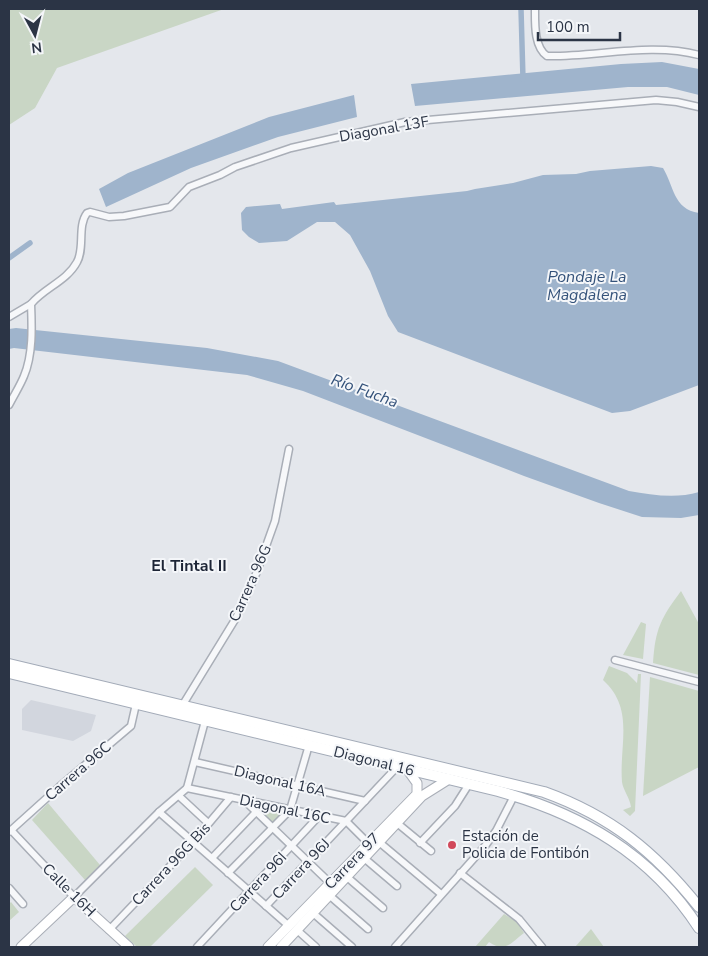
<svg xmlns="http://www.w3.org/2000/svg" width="708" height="956" viewBox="0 0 708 956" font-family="'Nunito Sans',sans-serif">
<rect width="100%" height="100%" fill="#e4e7ec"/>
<!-- built -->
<path fill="#d2d6de" d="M 31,700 L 96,715 L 91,731 L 73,741 L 22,730 L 22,709 Z"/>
<!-- green -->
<g fill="#c9d6c5">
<path d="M 9,9 L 224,9 L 57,68 L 35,108 L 9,125 Z"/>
<path d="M 681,591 L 699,624 L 699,675 L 653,663 C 655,629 661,618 681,591 Z"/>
<path d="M 641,622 L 646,624 L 643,659 L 623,655 Z"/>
<path d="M 609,666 L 627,673 L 637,683 L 638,674 L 641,674 L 635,811 L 630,816 L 623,810 L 631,807 C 630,798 623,790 622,782 C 619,744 635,709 603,680 Z"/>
<path d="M 650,677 L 699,691 L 699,767 L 643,796 Z"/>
<path d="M 48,803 L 100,865 L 85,880 L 32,820 Z"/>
<path d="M 250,804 L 285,811 L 271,825 Z"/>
<path d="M 195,867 L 213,885 L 150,947 L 137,947 L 125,936 Z"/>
<path d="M 11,902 L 19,912 L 9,921 L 9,904 Z"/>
<path d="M 504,914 L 517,922 L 524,933 C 511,943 505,953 489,942 L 485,947 L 475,947 Z"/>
<path d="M 591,929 L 604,947 L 575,947 Z"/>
</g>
<!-- water -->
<g fill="#9fb4cc">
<path d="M 662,62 L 699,69 L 699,95 L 667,87 L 628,87 L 415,106 L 411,84 L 621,64 Z"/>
<path d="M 354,95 L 357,117 L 278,137 L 191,168 L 106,207 L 99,189 L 128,173 L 269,117 Z"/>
<path d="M 651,166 L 663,168 C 674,186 673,209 699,213 L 699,385 L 630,411 L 612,413 L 398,332 L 388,316 L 370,271 L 350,235 L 335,222 L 317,222 L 287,241 L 259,243 L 249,237 L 242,230 L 241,213 L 246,207 L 280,204 L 282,209 L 334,202 L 336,205 L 467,191 L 475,189 L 513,183 L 543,175 L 576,174 L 590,171 Z"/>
<path d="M 16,328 L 207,348 L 278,361 L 629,491 C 652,495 676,499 699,492 L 699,515 L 681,518 L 642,517 L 599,503 L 524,476 L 303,391 L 247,375 L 14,348 L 9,349 L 9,329 Z"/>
</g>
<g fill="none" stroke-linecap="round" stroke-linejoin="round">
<!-- canal -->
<g stroke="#9fb4cc" stroke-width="5.5">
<path d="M 521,9 L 523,79"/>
<path d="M 9,258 L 30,243"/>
</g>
<defs>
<g id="street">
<path d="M 535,9 C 535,24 534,47 547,56 C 596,57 651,42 699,55"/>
<path d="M 9,317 L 31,304"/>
<path d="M 9,405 C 14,395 20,386 24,376 C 33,355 32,327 31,304 C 44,288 67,281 77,262 C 85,248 77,226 87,213 L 90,212 L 109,217 L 124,216 L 170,207 L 189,187 L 220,175 L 235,167 L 291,148 L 405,122 L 656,100 L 677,102 L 699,107"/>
<path d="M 615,660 L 699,682"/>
<path d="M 182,706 L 236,618 L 256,574 L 275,521 L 289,449"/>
<path d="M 195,762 L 365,801"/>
<path d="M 187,788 L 346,821 L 370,845"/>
<path d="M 187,788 L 205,721"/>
<path d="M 179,796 L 208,823"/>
<path d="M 245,801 L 330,883"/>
<path d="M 159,812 L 289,926"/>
<path d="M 397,823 L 431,851"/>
<path d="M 11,830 L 74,897 L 159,812 L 187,788"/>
<path d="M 9,832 L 59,787 L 131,726 L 136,704"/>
<path d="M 379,842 L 441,894"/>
<path d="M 420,843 L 455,806 L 469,784"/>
<path d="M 212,858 L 256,812"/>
<path d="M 364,858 L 397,886"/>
<path d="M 228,873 L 290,810 L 309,745"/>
<path d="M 460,873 L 519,919 L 542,947"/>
<path d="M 347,877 L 383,908"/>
<path d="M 9,888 L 23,904"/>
<path d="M 329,895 L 368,929"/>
<path d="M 266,906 L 397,767"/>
<path d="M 313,913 L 352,947"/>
<path d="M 109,930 L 193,842 L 231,797"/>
<path d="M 297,930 L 316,947"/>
<path d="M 197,947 L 319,816"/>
<path d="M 395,947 L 485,846 L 496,831 L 514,796"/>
</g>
<g id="secondary">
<path d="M 21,947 L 74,897 L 129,947"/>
<path d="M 268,947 L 417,794 L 417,783 L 407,769"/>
<path d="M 281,947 L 422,796 L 449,779"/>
</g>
<g id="primary">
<path d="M 9,664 L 544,792 C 611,816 655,852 699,907"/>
<path d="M 9,673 L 498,791 C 581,814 651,854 699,928"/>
</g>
</defs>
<!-- street casing -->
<use href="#street" stroke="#a9aeb7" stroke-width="9"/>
<!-- secondary casing -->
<use href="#secondary" stroke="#a9aeb7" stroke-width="11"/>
<!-- primary casing -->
<use href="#primary" stroke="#a3abb8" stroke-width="12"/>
<!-- street -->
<use href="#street" stroke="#f7f8fa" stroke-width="6"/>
<!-- secondary -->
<use href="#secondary" stroke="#fff" stroke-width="9"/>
<!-- primary -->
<use href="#primary" stroke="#fff" stroke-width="10"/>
</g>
<!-- markers -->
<circle fill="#d1495b" stroke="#f4f6f9" stroke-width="2" cx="452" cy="845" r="5"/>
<g text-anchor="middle" stroke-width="4" stroke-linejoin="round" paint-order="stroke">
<!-- street labels -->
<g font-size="15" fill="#2b3445" stroke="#f4f6f9">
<text transform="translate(384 129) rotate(-10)" y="5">Diagonal 13F</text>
<text transform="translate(250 583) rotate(-66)" y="5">Carrera 96G</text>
<text transform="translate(374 761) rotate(14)" y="5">Diagonal 16</text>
<text transform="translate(78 771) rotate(-41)" y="5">Carrera 96C</text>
<text transform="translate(280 781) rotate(13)" y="5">Diagonal 16A</text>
<text transform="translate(285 809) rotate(12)" y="5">Diagonal 16C</text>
<text transform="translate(352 861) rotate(-46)" y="5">Carrera 97</text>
<text transform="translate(171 864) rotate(-47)" y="5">Carrera 96G Bis</text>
<text transform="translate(301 869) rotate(-47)" y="5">Carrera 96J</text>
<text transform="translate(258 882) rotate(-47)" y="5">Carrera 96I</text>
<text transform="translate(69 890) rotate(45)" y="5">Calle 16H</text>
</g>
<!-- poi labels -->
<g font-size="15" fill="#2b3445" stroke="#f4f6f9" text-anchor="start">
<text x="462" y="841">Estación de<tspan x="462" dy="17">Policia de Fontibón</tspan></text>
</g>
<!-- water labels -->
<g font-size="16" font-style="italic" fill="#34527a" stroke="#f4f6f9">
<text x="587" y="282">Pondaje La<tspan x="587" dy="18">Magdalena</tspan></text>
<text transform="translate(365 390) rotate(20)" y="6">Río Fucha</text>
</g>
<!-- neighbourhood labels -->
<g font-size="16" font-weight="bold" fill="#1d2536" stroke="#f4f6f9">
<text x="189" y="571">El Tintal II</text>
</g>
</g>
<!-- border -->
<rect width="708" height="956" fill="none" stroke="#2b3445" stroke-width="20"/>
<!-- north arrow -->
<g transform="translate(35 35) rotate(173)" stroke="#f4f6f9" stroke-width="4" paint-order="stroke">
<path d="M0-4L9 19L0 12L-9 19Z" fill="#2b3445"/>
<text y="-8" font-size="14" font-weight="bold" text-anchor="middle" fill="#2b3445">N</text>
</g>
<!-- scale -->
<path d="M538 32v8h82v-8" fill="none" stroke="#2b3445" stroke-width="2.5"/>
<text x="546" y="32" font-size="15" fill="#2b3445" stroke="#f4f6f9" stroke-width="4" paint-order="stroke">100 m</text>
</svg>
